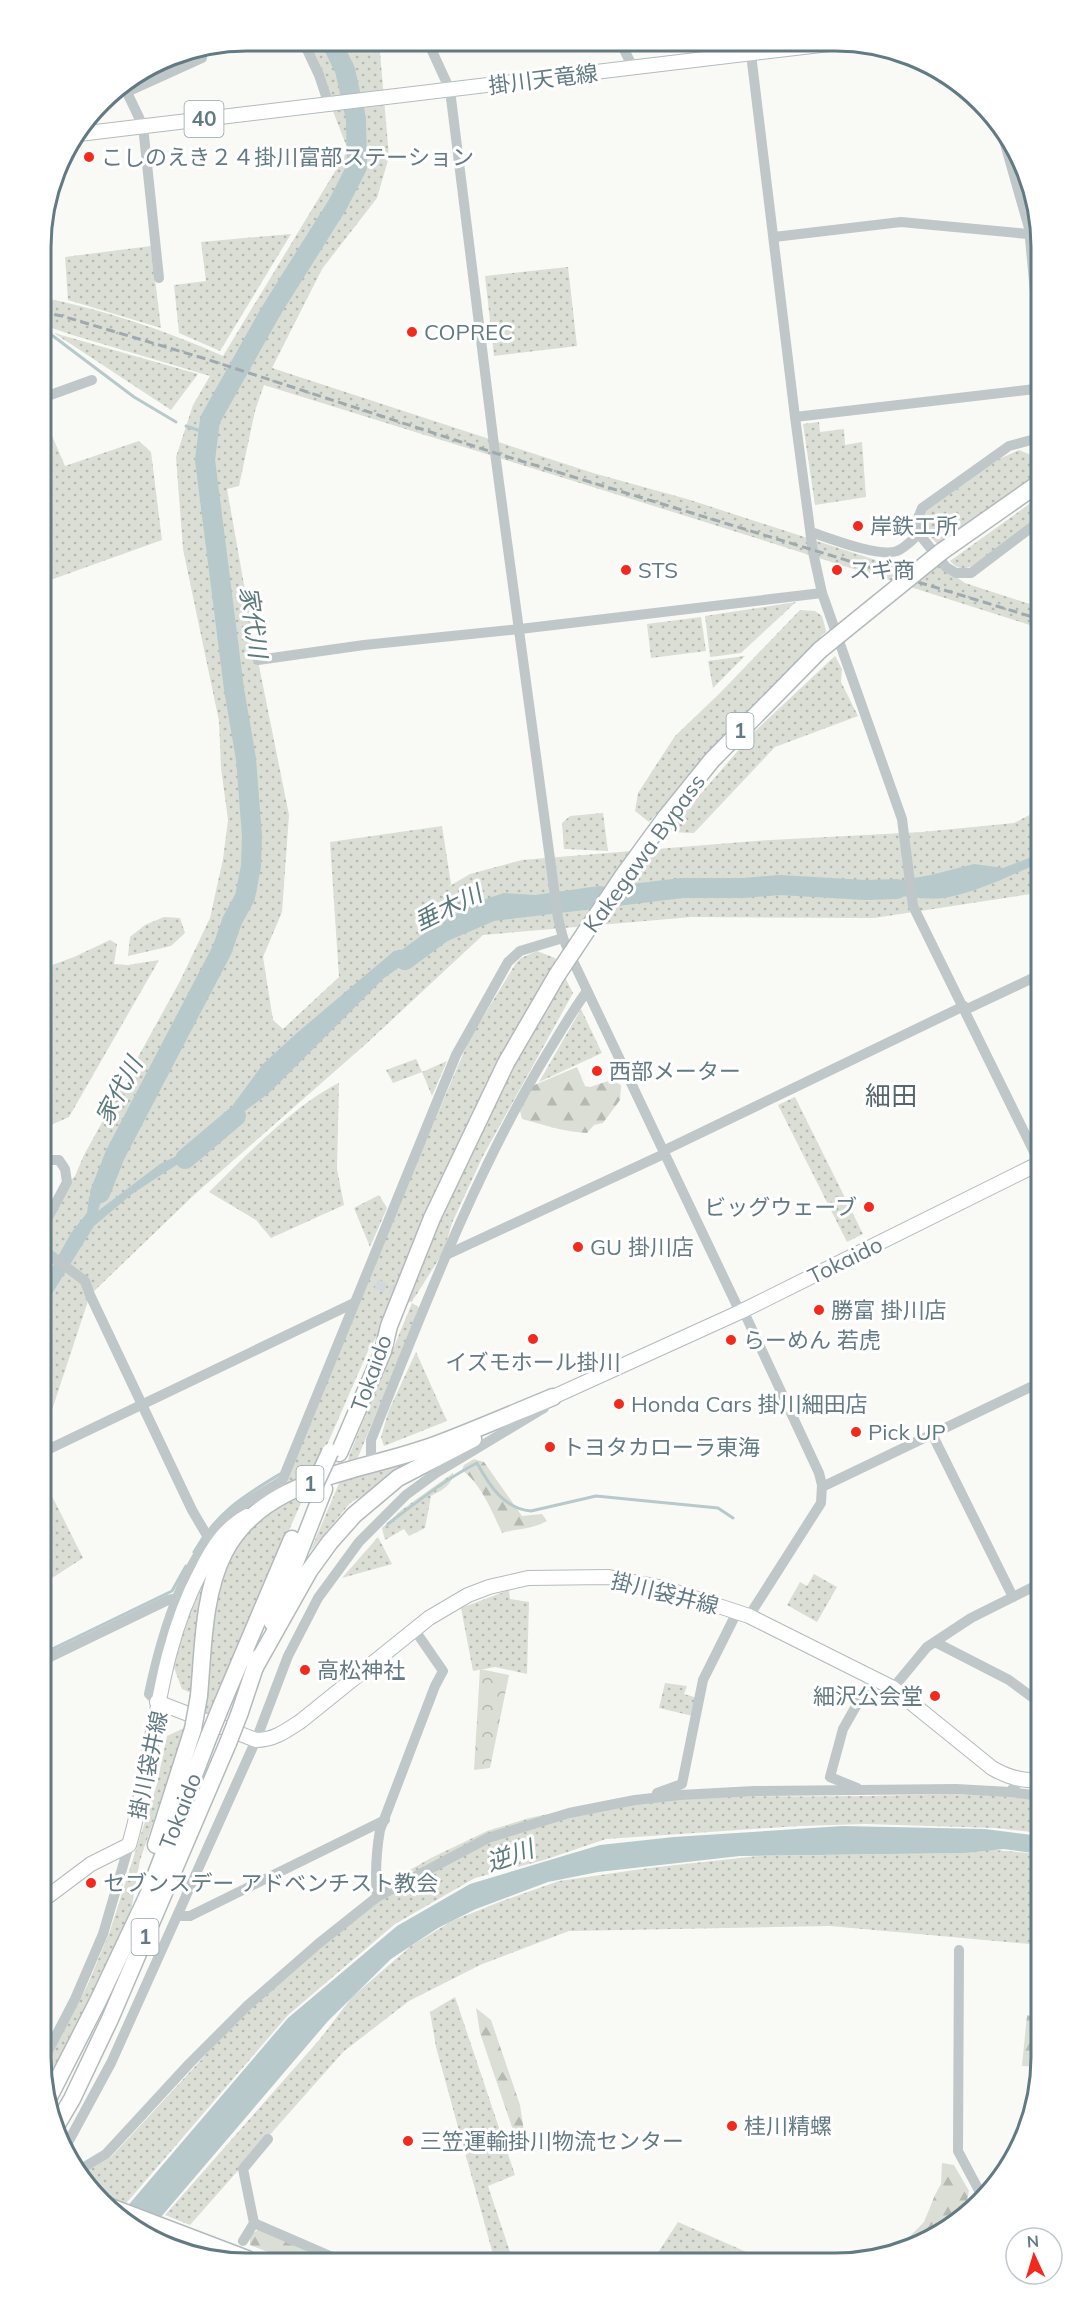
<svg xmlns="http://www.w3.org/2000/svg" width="1082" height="2304" viewBox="0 0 1082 2304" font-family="Mulish,'Noto Sans JP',sans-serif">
<defs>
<pattern id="grass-dots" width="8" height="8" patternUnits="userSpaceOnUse" patternTransform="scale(1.5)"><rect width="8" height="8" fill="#daded5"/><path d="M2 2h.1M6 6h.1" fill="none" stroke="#b4b9b2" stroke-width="1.8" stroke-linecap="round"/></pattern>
<pattern id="forest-firs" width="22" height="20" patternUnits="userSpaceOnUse" patternTransform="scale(1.5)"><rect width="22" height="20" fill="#daded5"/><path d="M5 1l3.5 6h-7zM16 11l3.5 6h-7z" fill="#b4b9b2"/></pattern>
<pattern id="park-crowns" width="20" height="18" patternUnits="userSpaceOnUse" patternTransform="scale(1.5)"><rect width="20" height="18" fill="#daded5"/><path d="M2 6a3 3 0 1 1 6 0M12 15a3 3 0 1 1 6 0" fill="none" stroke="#b4b9b2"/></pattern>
</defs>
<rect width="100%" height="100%" fill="#f9f9f6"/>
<!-- grass -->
<g fill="url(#grass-dots)">
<path d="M 303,41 L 379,41 L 389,157 L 377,198 L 322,269 L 272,368 L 593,473 L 687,499 L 916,573 L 939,565 L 965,583 L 1036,606 L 1036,627 C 779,544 521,465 264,385 L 255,411 L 239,486 L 227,489 L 254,641 L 289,815 L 282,912 L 263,957 L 273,1020 L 283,1029 L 339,977 L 330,842 L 442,826 L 451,884 L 448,887 L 470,874 L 522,860 L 755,841 L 922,832 L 1014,823 L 1037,811 L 1037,893 L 874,918 L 692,917 L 483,935 L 367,1043 L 195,1194 L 90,1295 L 45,1431 L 44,1209 L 75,1176 L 84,1155 L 180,981 L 210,918 L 223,859 L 228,820 L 221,768 L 219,721 L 183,549 L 176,457 L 193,405 L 210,376 L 69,334 L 41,324 L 41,297 C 104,310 165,330 223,356 L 348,150 L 319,75 Z"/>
<path d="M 291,234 L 220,351 L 179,333 L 174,285 L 206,281 L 201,242 Z"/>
<path d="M 151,246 L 161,328 L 68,300 L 65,257 Z"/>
<path d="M 568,267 L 577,346 L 494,356 L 485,276 Z"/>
<path d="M 54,333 L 198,374 L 171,410 Z"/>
<path d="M 44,417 L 65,466 L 139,441 L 151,452 L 162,540 L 42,583 L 42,418 Z"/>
<path d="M 819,422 L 820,432 L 844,429 L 845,445 L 862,442 L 866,497 L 815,505 L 803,424 Z"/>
<path d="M 1019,450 C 1038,457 1035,459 1035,478 L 939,546 L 923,528 L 925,512 L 999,459 Z"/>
<path d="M 1035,500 L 1036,521 L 972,566 C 963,570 957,569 950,561 Z"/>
<path d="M 796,602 L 741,653 L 710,657 L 705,616 Z"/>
<path d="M 800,610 L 815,611 L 822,616 L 826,631 L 649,822 L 635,811 L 638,793 L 675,736 L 720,693 Z"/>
<path d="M 701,617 L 706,651 L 651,658 L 647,624 Z"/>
<path d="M 745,656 L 713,688 L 708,661 Z"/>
<path d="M 835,656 L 842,669 L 841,682 L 858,716 L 775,747 L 694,833 L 668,832 L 754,732 Z"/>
<path d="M 603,813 L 608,851 L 564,849 L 562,823 L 570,816 Z"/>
<path d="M 164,917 L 180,918 L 185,933 L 171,946 L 128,956 L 130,937 L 145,925 Z"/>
<path d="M 110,940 L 117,944 L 114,964 L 128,965 L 159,960 L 69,1117 L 44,1128 L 44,968 L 74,957 Z"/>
<path d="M 537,951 L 555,958 L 573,993 L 483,1156 L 452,1223 L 444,1251 L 415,1297 L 384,1325 L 368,1351 L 313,1477 L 268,1497 L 235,1516 L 284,1483 L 403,1195 L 469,1040 L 516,963 L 521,958 Z"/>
<path d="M 581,1009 L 602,1053 L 539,1082 Z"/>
<path d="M 416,1059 L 422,1072 L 447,1061 L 432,1096 L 422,1072 L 393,1083 L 386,1070 Z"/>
<path d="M 339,1083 L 337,1169 L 344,1205 L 271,1238 L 256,1220 L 209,1192 C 245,1157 295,1104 339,1083 Z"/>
<path d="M 795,1097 L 863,1234 L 847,1242 L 778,1105 Z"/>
<path d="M 379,1195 L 387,1208 L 370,1247 L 354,1208 Z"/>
<path d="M 412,1303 L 420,1308 L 356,1462 L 348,1461 L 349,1456 Z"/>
<path d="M 416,1352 L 447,1421 L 384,1446 L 381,1437 L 389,1410 Z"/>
<path d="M 458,1441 L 350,1503 L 310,1552 L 340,1481 Z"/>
<path d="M 453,1473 C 452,1486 442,1490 431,1496 L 425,1528 L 409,1536 L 404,1529 L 385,1540 L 382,1528 L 400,1511 Z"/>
<path d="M 45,1482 L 83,1558 L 46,1582 Z"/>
<path d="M 306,1492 L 216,1694 L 169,1812 L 216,1597 L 229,1555 L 261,1516 Z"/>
<path d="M 378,1537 L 392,1564 L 342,1578 Z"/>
<path d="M 814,1574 L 837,1587 L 817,1622 L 787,1605 L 800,1582 L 807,1586 Z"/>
<path d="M 204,1581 L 191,1693 L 182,1689 L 173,1665 L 190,1602 Z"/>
<path d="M 509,1590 L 510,1599 L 529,1602 L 527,1674 L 495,1667 L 473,1671 L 461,1608 Z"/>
<path d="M 665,1683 L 687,1686 L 684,1694 L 697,1698 L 693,1716 L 659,1708 Z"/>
<path d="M 186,1727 L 140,1860 L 131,1911 L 94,1998 L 48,2088 L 47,2062 L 88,1984 L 110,1931 L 157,1784 L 167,1736 Z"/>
<path d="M 640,1795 C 715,1796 790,1797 866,1796 C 923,1795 983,1791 1040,1801 L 1040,1833 L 995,1828 L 866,1824 L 799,1826 L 606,1839 L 544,1860 L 475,1878 L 395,1924 L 288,2015 L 116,2215 L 111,2212 L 79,2176 L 111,2157 L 202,2059 L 248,2005 L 377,1897 L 385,1884 L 431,1858 L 487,1831 L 529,1818 Z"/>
<path d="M 972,1848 L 1040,1854 L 1041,1945 L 830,1926 L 569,1931 L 480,1965 L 409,2001 L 343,2052 L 190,2225 L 165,2215 L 320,2039 L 352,1997 L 411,1946 L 452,1921 L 502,1901 L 559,1881 L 649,1868 L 758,1856 L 953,1853 Z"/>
<path d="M 455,1997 L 515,2175 L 488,2186 L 512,2258 L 494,2258 L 436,2047 L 430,2012 Z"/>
<path d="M 678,2222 L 758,2257 L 655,2257 Z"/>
</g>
<!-- forest -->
<g fill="url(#forest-firs)">
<path d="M 577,1067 L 585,1086 L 590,1087 L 611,1080 L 621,1085 L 620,1100 L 603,1123 L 594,1125 L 587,1133 C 565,1132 544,1125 522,1119 L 520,1111 L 532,1086 Z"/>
<path d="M 474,1459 L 484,1462 L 522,1516 L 542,1514 L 547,1521 C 530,1530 520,1528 502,1533 C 492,1511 481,1484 462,1470 L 464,1465 Z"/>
<path d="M 476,2008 L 491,2020 L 520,2105 L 525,2138 L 515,2136 L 480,2033 Z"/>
<path d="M 1027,2015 L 1041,2019 L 1041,2067 L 1022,2066 Z"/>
<path d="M 942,2163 L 954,2165 L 969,2191 L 964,2215 L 949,2229 L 904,2249 L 912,2234 L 924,2222 L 935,2195 L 941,2184 Z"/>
<path d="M 258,2230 L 325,2259 L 285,2259 L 250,2245 L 250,2235 Z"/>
</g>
<!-- park -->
<path fill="url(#park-crowns)" d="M 480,1669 L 509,1675 L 490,1768 L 474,1770 Z"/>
<!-- water -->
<g fill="#b7c9cb">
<path d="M 1037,855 L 1037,864 C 1009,876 979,891 949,897 C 924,902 886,894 862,887 L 931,875 L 974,864 L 1003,868 Z"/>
<path d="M 599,886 L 633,890 L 496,908 L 450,917 L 483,900 L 504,893 L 535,895 Z"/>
<path d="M 425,946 L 410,960 L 384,978 L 269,1093 L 217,1132 L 225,1116 L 263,1064 L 298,1032 L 394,951 Z"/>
<path d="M 205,1142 L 187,1158 L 132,1194 L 94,1226 L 45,1305 L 45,1280 L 71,1233 L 87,1213 L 89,1197 L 113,1162 L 98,1211 L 160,1164 Z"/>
<path d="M 843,1826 L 985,1829 L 1040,1836 L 1040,1854 L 1004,1849 L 963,1853 L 740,1856 L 598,1872 L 548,1882 L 476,1909 L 438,1928 L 391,1959 L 328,2021 L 149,2231 L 119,2216 L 288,2018 L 397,1926 L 470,1884 L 600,1845 L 674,1837 Z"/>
</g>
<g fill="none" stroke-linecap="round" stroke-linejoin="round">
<!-- stream -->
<g stroke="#b7c9cb" stroke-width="3">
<path d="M 41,327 L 134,397 L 176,422"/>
<path d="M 186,426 L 207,433"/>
<path d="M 388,1524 C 417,1502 444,1480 477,1463 C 489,1485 504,1509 531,1511 L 596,1496 L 718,1508 L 733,1518"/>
<path d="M 194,1552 C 217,1512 242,1497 280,1474"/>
<path d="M 46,1652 L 172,1591 L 186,1566"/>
</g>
<!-- river -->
<g stroke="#b7c9cb" stroke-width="20">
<path d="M 405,960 L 443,932 L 492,911 L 682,888 L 743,888 L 780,885 L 865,890 L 897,889"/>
<path d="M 185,1159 L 236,1116"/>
<path d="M 100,1193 L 115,1155 L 222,950 L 232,921 L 245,897 L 251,866 L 252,836 L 246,759 L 234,689 L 205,460 L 210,420 L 271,311 L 338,204 L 357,167 L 356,119 L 345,70 L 331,41"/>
</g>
<!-- minor-tunnel -->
<path stroke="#d3d9da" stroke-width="10" stroke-dasharray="10 5" stroke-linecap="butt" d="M 376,1284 L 416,1298"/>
<defs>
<g id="major">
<path d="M 79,134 L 829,44"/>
<path d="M 553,1397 L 740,1312 L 1038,1164"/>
<path d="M 157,1702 L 256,1740 C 274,1740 286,1731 301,1721 L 429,1618 L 468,1595 L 489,1587 L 528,1578 L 609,1577 L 664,1588 L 749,1616 L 893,1688 L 992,1768 C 1009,1778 1021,1780 1040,1781"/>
<path d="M 47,1897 L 91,1864 L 129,1845 C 156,1754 155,1656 201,1571 C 213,1547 224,1529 247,1516"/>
</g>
<g id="highway">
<path d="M 941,552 L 1035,486"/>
<path d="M 666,817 L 712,760 L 820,650"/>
<path d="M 339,1453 L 383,1351 L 389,1326 L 432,1218 L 506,1063 L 557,975"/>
<path d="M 272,1622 L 324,1489"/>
<path d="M 255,1667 L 309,1571 L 330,1542 L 354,1515 L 398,1478 L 473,1439"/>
<path d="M 199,1696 C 203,1651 203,1594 224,1553 C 263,1476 363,1472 435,1445 C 475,1430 514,1413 553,1397"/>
<path d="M 222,1704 L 292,1539"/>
<path d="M 240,1712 L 258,1658"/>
<path d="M 156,1845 L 193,1729"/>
<path d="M 48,2099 L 98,2001 L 148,1895 L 209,1736"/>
<path d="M 55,2128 L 72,2099 L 110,2019 L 228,1743"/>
<path d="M 105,2205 L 247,2259"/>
</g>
</defs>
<!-- major casing -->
<use href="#major" stroke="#b3bbbe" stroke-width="16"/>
<!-- highway casing -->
<use href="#highway" stroke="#b3babc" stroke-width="19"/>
<!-- minor -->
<g stroke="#bfc7c9" stroke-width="10">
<path d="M 303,41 L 319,75 L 329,105"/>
<path d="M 428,42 L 450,90 L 495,453 L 558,918 L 563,938 L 573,961 L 740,1312"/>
<path d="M 621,43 L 633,68"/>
<path d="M 751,54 L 795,417 L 813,552 L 822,593 L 902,819 L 913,906 L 1038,1160"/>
<path d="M 123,84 L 143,126 L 159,278"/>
<path d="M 127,92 L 202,58"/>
<path d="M 999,123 L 1029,228 L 1035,292"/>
<path d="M 774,237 L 901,222 L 1028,234"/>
<path d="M 42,398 L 92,380"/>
<path d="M 795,417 L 1035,389"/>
<path d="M 1035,439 L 1009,446 L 922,508 L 918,518 L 919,534 L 946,567 L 956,573 L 971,573 L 1036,524"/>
<path d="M 811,532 C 829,538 880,558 897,551 C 905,548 913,539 919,534"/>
<path d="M 258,660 L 364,645 L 520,629 L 822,593"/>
<path d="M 965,1010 L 1037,976"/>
<path d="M 663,1151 L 964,1006"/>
<path d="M 44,1160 L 59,1160 L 65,1169 L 67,1182 L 44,1225"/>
<path d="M 45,1251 L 85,1281 L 90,1295 L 192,1510 L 209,1539"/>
<path d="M 446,1255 L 664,1154"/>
<path d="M 743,1310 L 819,1473 L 822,1485 L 821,1503 L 749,1616"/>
<path d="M 932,1434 L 1013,1597"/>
<path d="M 45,1451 L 354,1303"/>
<path d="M 371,1464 L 371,1440 C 424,1308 474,1174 548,1052 C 561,1031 573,1010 587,991"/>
<path d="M 822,1487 L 1039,1383"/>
<path d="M 935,1642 L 1009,1680 L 1040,1703"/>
<path d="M 46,1659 L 168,1600 L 178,1598"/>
<path d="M 893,1688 L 927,1647 L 971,1618 L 1039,1584"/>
<path d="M 157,1702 L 149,1694 C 161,1637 183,1562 224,1521 C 241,1504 262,1493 282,1481 L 456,1055 L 508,962 L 520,951 L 563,938"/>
<path d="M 857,1788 L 830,1777 L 843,1729 L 872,1678"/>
<path d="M 1010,1792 L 1040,1796"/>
<path d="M 657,1793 L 682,1784 L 703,1680 L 737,1612"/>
<path d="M 377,1897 C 375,1874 376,1853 380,1830 L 435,1686 L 443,1671 L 414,1629"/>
<path d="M 178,1916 L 190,1916 L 385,1820"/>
<path d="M 959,1950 L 958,2151 L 983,2198"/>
<path d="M 47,2053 L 75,1999 L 103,1934 L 129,1845"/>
<path d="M 65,2148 L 111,2063 L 256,1740 L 288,1656 L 318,1598 L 359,1542 L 406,1495 L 436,1473 L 544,1408"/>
<path d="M 76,2172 L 106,2154 L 189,2064 L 248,2005 L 318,1944 L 377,1897 L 488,1838 L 569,1813 L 635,1800 L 680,1795 L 754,1791 L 956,1789 L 1010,1792 L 1020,1780"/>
<path d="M 254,2223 L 337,2259"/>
<path d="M 243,2241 L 254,2223 L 243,2169 L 268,2139"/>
</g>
<!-- major -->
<use href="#major" stroke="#fff" stroke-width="14"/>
<!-- highway -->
<use href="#highway" stroke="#fff" stroke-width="16"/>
<!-- rail -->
<path stroke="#9faaae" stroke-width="3" stroke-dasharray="9 4.5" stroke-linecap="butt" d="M 41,312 L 62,316 L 206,359 L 495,453 L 1036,618"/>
<defs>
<g id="highway-bridge">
<path d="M 820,650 L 941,552"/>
<path d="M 557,975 L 623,876 L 666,817"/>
<path d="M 312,1491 L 330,1452"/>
<path d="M 193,1729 L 199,1696"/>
<path d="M 209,1736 L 222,1704"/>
<path d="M 228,1743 L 240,1712"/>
</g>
</defs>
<!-- highway-bridge casing -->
<use href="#highway-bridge" stroke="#b3babc" stroke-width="19" stroke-linecap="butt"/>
<!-- highway-bridge -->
<use href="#highway-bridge" stroke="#fff" stroke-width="16"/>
</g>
<!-- markers -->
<g fill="#f22a1e" stroke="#fff" stroke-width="2">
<circle cx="89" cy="157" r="6"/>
<circle cx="412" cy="332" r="6"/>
<circle cx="858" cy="526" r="6"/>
<circle cx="626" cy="570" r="6"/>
<circle cx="837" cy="570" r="6"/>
<circle cx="597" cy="1071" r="6"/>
<circle cx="869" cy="1207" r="6"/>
<circle cx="578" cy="1247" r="6"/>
<circle cx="819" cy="1310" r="6"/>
<circle cx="533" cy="1339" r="6"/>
<circle cx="731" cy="1340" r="6"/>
<circle cx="619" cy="1404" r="6"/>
<circle cx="856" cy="1432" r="6"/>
<circle cx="550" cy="1447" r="6"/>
<circle cx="305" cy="1670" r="6"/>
<circle cx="935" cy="1696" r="6"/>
<circle cx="91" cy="1883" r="6"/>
<circle cx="732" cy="2126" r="6"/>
<circle cx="408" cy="2141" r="6"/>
</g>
<g text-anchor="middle" stroke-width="6" stroke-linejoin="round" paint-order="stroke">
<!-- shield labels -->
<g fill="#fff" stroke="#91a2a9" stroke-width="1.5">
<rect x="184.5" y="101" width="39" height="36" rx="4.5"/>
<rect x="726.5" y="713" width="27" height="36" rx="4.5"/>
<rect x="296.5" y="1466" width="27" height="36" rx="4.5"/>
<rect x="131.5" y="1919" width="27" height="36" rx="4.5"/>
</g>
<g font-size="21" font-weight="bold" fill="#627a84">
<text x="204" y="126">40</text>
<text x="740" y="738">1</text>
<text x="310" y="1491">1</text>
<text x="145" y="1944">1</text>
</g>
<!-- street labels -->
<g font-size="22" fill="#627a84" stroke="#fff">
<text transform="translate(543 79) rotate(-7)" y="8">掛川天竜線</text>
<text transform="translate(644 853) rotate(-54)" y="8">Kakegawa Bypass</text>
<text transform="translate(845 1260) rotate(-26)" y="8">Tokaido</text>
<text transform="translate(371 1373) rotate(-70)" y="8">Tokaido</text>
<text transform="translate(665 1593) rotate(14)" y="8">掛川袋井線</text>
<text transform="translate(148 1765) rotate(-78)" y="8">掛川袋井線</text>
<text transform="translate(180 1811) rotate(-69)" y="8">Tokaido</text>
</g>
<!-- poi labels -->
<g font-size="22" fill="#627a84" stroke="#fff" text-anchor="start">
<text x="101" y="165">こしのえき２４掛川富部ステーション</text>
<text x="424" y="340">COPREC</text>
<text x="870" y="534">岸鉄工所</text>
<text x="638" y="578">STS</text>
<text x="849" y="578">スギ商</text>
<text x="609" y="1079">西部メーター</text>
<text x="857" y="1215" text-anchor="end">ビッグウェーブ</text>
<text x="590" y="1255">GU 掛川店</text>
<text x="831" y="1318">勝富 掛川店</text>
<text x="743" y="1348">らーめん 若虎</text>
<text x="533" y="1370" text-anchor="middle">イズモホール掛川</text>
<text x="631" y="1412">Honda Cars 掛川細田店</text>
<text x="868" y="1440">Pick UP</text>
<text x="562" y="1455">トヨタカローラ東海</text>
<text x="317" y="1678">高松神社</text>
<text x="923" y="1704" text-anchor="end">細沢公会堂</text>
<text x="103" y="1891">セブンスデー アドベンチスト教会</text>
<text x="744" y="2134">桂川精螺</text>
<text x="420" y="2149">三笠運輸掛川物流センター</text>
</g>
<!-- water labels -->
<g font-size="24" font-style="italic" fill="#5d7b7e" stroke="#fff">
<text transform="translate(253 622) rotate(82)" y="8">家代川</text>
<text transform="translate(448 908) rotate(-26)" y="8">垂木川</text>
<text transform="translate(119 1091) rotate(-62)" y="8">家代川</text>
<text transform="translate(510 1856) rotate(-19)" y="8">逆川</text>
</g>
<!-- quarter labels -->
<g font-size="26" fill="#54676e" stroke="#fff">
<text x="891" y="1105">細田</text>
</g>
</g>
<!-- crop -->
<path d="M0 0H1082V2304H0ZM247 51H835A196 196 0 0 1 1031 247V2057A196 196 0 0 1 835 2253H247A196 196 0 0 1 51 2057V247A196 196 0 0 1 247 51Z" fill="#fff" fill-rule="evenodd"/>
<path fill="none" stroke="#627a84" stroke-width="3" d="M247 51H835A196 196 0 0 1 1031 247V2057A196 196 0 0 1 835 2253H247A196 196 0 0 1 51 2057V247A196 196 0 0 1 247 51Z"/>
<!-- north arrow -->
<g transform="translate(1034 2256) rotate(356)"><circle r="28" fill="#ffffff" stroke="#c0cace" stroke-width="1.5"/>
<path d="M0-4.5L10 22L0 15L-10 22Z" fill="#f22a1e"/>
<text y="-9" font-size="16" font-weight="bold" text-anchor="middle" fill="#627a84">N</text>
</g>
</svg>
